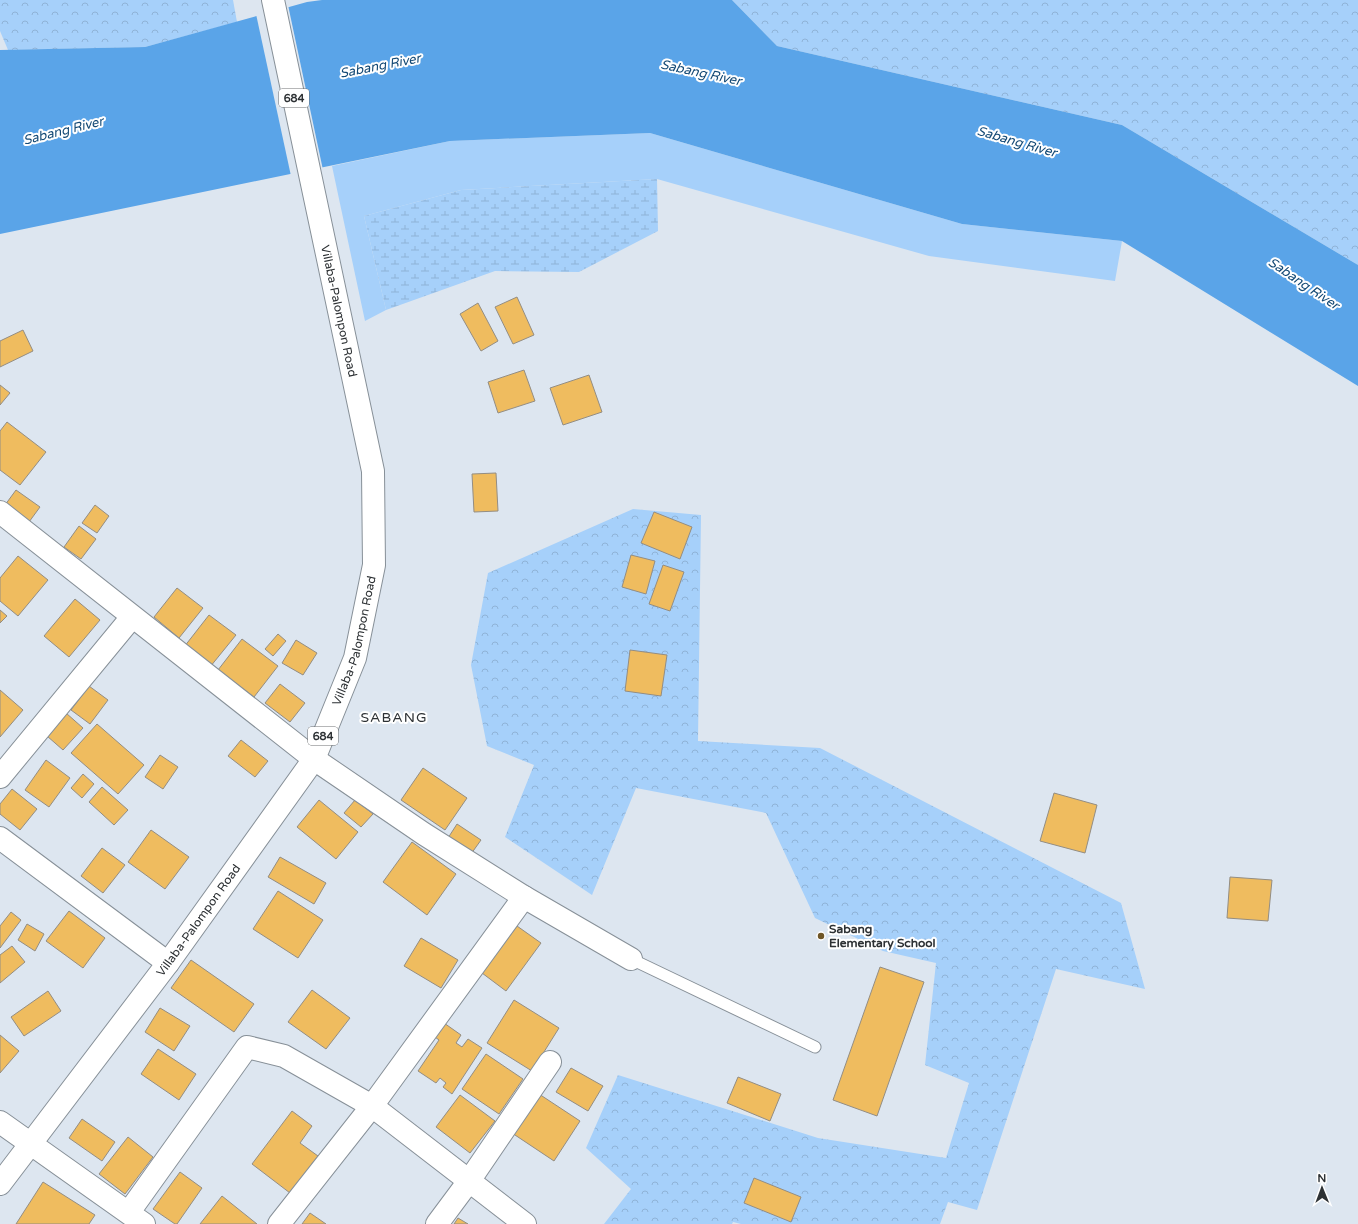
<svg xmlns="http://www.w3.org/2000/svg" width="1358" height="1224" viewBox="0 0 1358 1224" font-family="'Varela Round',sans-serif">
<defs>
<pattern id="forest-crowns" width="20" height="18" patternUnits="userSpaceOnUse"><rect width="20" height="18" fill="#a6d0fa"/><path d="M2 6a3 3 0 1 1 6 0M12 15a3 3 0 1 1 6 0" fill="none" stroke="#8fb3d7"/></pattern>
<pattern id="wetland-marsh" width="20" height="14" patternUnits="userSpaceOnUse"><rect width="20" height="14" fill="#a6d0fa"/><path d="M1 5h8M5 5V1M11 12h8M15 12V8" fill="none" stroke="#8fb3d7"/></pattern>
</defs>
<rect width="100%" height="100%" fill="#dde6f0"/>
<!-- green -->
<path fill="#a6d0fa" d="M 650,133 L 962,224 L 1122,241 L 1115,281 L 929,256 L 657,179 L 461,190 L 364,216 L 386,310 L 365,321 L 332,166 L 450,141 Z"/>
<!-- forest -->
<g fill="url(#forest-crowns)">
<path d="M 0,0 L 233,0 L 237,22 L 145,47 L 8,50 L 0,31 Z"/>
<path d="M 732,0 L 1358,0 L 1358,265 L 1122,125 L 777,46 Z"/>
<path d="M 633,509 L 701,515 L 698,741 L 820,748 L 1121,903 L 1145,989 L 1056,969 L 977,1210 L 948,1202 L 940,1224 L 741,1224 L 733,1222 L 732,1224 L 604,1224 L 631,1189 L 586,1148 L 618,1075 L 818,1138 L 946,1158 L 969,1083 L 925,1065 L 936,963 L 883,951 L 815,918 L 766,813 L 636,788 L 592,895 L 505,837 L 534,765 L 487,746 L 471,665 L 488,573 Z"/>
</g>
<!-- wetland -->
<path fill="url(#wetland-marsh)" d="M 657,179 L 658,231 L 579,272 L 495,271 L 386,310 L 364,216 L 461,190 Z"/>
<!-- water -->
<path fill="#5aa4e8" d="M 322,0 L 732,0 L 777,46 L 1122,125 L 1358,265 L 1358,386 L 1122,241 L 962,224 L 650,133 L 450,141 L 0,234 L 0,50 L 145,47 L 307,2 Z"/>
<!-- pier -->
<path fill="#dde6f0" d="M 288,5 L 323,170 L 291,176 L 256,14 Z"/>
<!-- building -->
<g fill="#efbc5f" stroke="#938d83">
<path d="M 517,297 L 534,335 L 513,344 L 495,307 Z"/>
<path d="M 478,303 L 498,341 L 481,351 L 460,314 Z"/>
<path d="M 23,330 L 33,351 L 0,367 L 0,341 Z"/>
<path d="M 524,370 L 535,401 L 498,413 L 488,382 Z"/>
<path d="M 589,375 L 602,412 L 563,425 L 550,388 Z"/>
<path d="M 0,385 L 10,393 L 0,405 Z"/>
<path d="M 7,422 L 46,452 L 20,485 L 0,470 L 0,431 Z"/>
<path d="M 496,473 L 498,511 L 474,512 L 472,474 Z"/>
<path d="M 16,490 L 40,507 L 29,522 L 5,505 Z"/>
<path d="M 95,505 L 109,516 L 97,533 L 82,523 Z"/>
<path d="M 654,512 L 692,527 L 680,559 L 641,543 Z"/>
<path d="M 79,526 L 96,539 L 81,559 L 64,547 Z"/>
<path d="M 631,555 L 655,561 L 646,594 L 622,587 Z"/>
<path d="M 18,556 L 48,580 L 18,616 L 0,601 L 0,578 Z"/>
<path d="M 663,565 L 684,572 L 670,611 L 649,604 Z"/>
<path d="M 177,588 L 203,608 L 179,638 L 154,617 Z"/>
<path d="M 75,599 L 100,620 L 69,657 L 44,636 Z"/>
<path d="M 0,610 L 7,616 L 0,623 Z"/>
<path d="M 209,615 L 236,635 L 210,667 L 184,647 Z"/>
<path d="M 278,634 L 286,641 L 273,656 L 265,649 Z"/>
<path d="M 242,639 L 278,666 L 254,697 L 218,670 Z"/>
<path d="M 296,640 L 317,653 L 303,675 L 282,663 Z"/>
<path d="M 630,650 L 667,655 L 661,696 L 625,691 Z"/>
<path d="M 280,684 L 305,703 L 290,722 L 265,703 Z"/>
<path d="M 89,686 L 108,700 L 90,724 L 71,710 Z"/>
<path d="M 0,690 L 23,710 L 0,737 Z"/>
<path d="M 66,713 L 83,728 L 63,750 L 47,736 Z"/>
<path d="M 97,724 L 144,765 L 118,794 L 71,753 Z"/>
<path d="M 241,740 L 268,761 L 255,777 L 228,756 Z"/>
<path d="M 160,755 L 178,767 L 163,789 L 145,777 Z"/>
<path d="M 46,760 L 70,778 L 49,807 L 25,790 Z"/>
<path d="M 423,768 L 467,798 L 445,830 L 401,800 Z"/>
<path d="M 83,774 L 94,784 L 82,798 L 71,788 Z"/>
<path d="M 102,787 L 128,810 L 114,825 L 89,802 Z"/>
<path d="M 12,789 L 37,809 L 20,830 L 0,814 L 0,804 Z"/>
<path d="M 1054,793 L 1097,805 L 1085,853 L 1040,841 Z"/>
<path d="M 319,800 L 358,832 L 336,859 L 297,827 Z"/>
<path d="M 355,800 L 373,814 L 361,827 L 344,813 Z"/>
<path d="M 457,824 L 481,840 L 471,854 L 448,838 Z"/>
<path d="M 151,830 L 189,857 L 165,889 L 128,862 Z"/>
<path d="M 412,842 L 456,874 L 427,915 L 383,882 Z"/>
<path d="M 102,848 L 125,865 L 103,893 L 81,876 Z"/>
<path d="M 280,857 L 326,883 L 314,904 L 268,877 Z"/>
<path d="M 1230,877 L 1272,880 L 1268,921 L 1227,918 Z"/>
<path d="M 278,891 L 323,920 L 298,958 L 253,929 Z"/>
<path d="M 69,911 L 105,938 L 83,968 L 46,941 Z"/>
<path d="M 11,912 L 21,920 L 0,948 L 0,926 Z"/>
<path d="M 27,924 L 44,934 L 35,951 L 18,940 Z"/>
<path d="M 517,926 L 541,943 L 506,991 L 482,973 Z"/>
<path d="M 421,938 L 458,960 L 441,988 L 404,966 Z"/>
<path d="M 12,946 L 25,962 L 0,983 L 0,955 Z"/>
<path d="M 191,960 L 254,1004 L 234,1032 L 171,988 Z"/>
<path d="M 880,967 L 924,982 L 877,1116 L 833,1100 Z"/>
<path d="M 312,990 L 350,1018 L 326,1049 L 288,1022 Z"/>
<path d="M 48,991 L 61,1011 L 24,1036 L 11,1017 Z"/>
<path d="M 514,1000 L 559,1028 L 532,1071 L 487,1043 Z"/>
<path d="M 160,1008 L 190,1026 L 174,1051 L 145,1032 Z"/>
<path d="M 444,1023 L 461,1035 L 456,1043 L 462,1047 L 468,1039 L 482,1048 L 452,1094 L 443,1087 L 446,1083 L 440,1078 L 436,1083 L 418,1071 L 439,1040 L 435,1037 Z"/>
<path d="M 0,1035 L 19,1051 L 0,1073 Z"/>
<path d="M 158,1049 L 196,1074 L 179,1100 L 141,1074 Z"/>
<path d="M 486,1054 L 523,1079 L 499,1114 L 462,1089 Z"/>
<path d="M 571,1068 L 603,1086 L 588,1111 L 556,1092 Z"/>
<path d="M 738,1077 L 781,1094 L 770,1121 L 727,1103 Z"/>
<path d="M 539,1094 L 580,1121 L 554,1161 L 512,1133 Z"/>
<path d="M 460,1095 L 495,1121 L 470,1153 L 436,1127 Z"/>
<path d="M 292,1111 L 312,1126 L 300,1143 L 318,1156 L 290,1193 L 252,1164 Z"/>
<path d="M 82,1119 L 115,1142 L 102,1161 L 69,1138 Z"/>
<path d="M 128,1137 L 153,1157 L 125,1194 L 99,1174 Z"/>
<path d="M 180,1172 L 202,1188 L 177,1224 L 175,1224 L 153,1209 Z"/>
<path d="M 754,1178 L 801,1197 L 791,1222 L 744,1203 Z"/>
<path d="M 43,1182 L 95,1215 L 89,1224 L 16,1224 Z"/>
<path d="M 222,1196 L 257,1224 L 200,1224 Z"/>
<path d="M 310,1213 L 326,1224 L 302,1224 Z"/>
<path d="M 458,1218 L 468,1224 L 454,1224 Z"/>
</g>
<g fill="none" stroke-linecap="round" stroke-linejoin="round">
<defs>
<path id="lane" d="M 631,959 L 815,1047"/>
<g id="street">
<path d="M 0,512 L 314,759 L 424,834 L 524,897 L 631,959"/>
<path d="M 0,777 L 132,617"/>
<path d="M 0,838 L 168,963"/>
<path d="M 0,1122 L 144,1224"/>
<path d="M 129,1212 L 247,1047 L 284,1056 L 372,1106 L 525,1224"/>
<path d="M 279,1224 L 372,1106 L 524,897"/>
<path d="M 437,1224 L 469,1181 L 550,1062"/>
</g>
<g id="primary">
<path id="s1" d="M 0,1184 L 168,963 L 314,759 L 355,658 L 374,565 L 373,471 L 273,0"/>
</g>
</defs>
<!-- lane casing -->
<use href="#lane" stroke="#879098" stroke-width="13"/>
<!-- street casing -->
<use href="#street" stroke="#879098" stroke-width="24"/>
<!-- primary casing -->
<use href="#primary" stroke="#879098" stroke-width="24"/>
<!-- lane -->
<use href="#lane" stroke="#fff" stroke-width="11"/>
<!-- street -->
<use href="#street" stroke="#fff" stroke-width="22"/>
<!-- primary -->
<use href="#primary" stroke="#fff" stroke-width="22"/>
</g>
<!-- markers -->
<circle fill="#6f5627" stroke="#fff" stroke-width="1.5" cx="821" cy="936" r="4"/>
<g text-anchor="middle" stroke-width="4" stroke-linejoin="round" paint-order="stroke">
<!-- shield labels -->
<g fill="#fff" stroke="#6c6f71" stroke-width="1">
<rect x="279" y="89" width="30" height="18" rx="3"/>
<rect x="308" y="727" width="30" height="18" rx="3"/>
</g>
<g font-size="11" font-weight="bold" fill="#2d3134">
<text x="294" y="102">684</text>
<text x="323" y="740">684</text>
</g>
<!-- street labels -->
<g font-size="12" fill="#2d3134" stroke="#fff">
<text transform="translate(339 311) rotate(78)" y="4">Villaba-Palompon Road</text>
<text dy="4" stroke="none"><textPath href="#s1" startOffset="654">Villaba-Palompon Road</textPath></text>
<text dy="4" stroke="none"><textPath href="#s1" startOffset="330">Villaba-Palompon Road</textPath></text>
</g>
<!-- poi labels -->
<g font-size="12" font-weight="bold" fill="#2d3134" stroke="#fff" text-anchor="start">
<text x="829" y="933">Sabang<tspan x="829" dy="14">Elementary School</tspan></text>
</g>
<!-- water labels -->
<g font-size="13" font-style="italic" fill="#134975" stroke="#fff">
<text transform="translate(380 65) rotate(-11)" y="5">Sabang River</text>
<text transform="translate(701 72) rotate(12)" y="5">Sabang River</text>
<text transform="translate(63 130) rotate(-14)" y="5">Sabang River</text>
<text transform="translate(1017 141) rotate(16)" y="5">Sabang River</text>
<text transform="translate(1304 283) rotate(34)" y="5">Sabang River</text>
</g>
<!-- quarter labels -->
<g font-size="14" letter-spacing="1" fill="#2d3134" stroke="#fff">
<text x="394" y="722">SABANG</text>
</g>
</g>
<!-- north arrow -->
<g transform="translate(1322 1188) rotate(359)" stroke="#ffffff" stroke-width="3" paint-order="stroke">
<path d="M0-3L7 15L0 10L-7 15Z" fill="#2d3134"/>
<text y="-6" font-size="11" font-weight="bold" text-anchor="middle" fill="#2d3134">N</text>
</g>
</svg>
